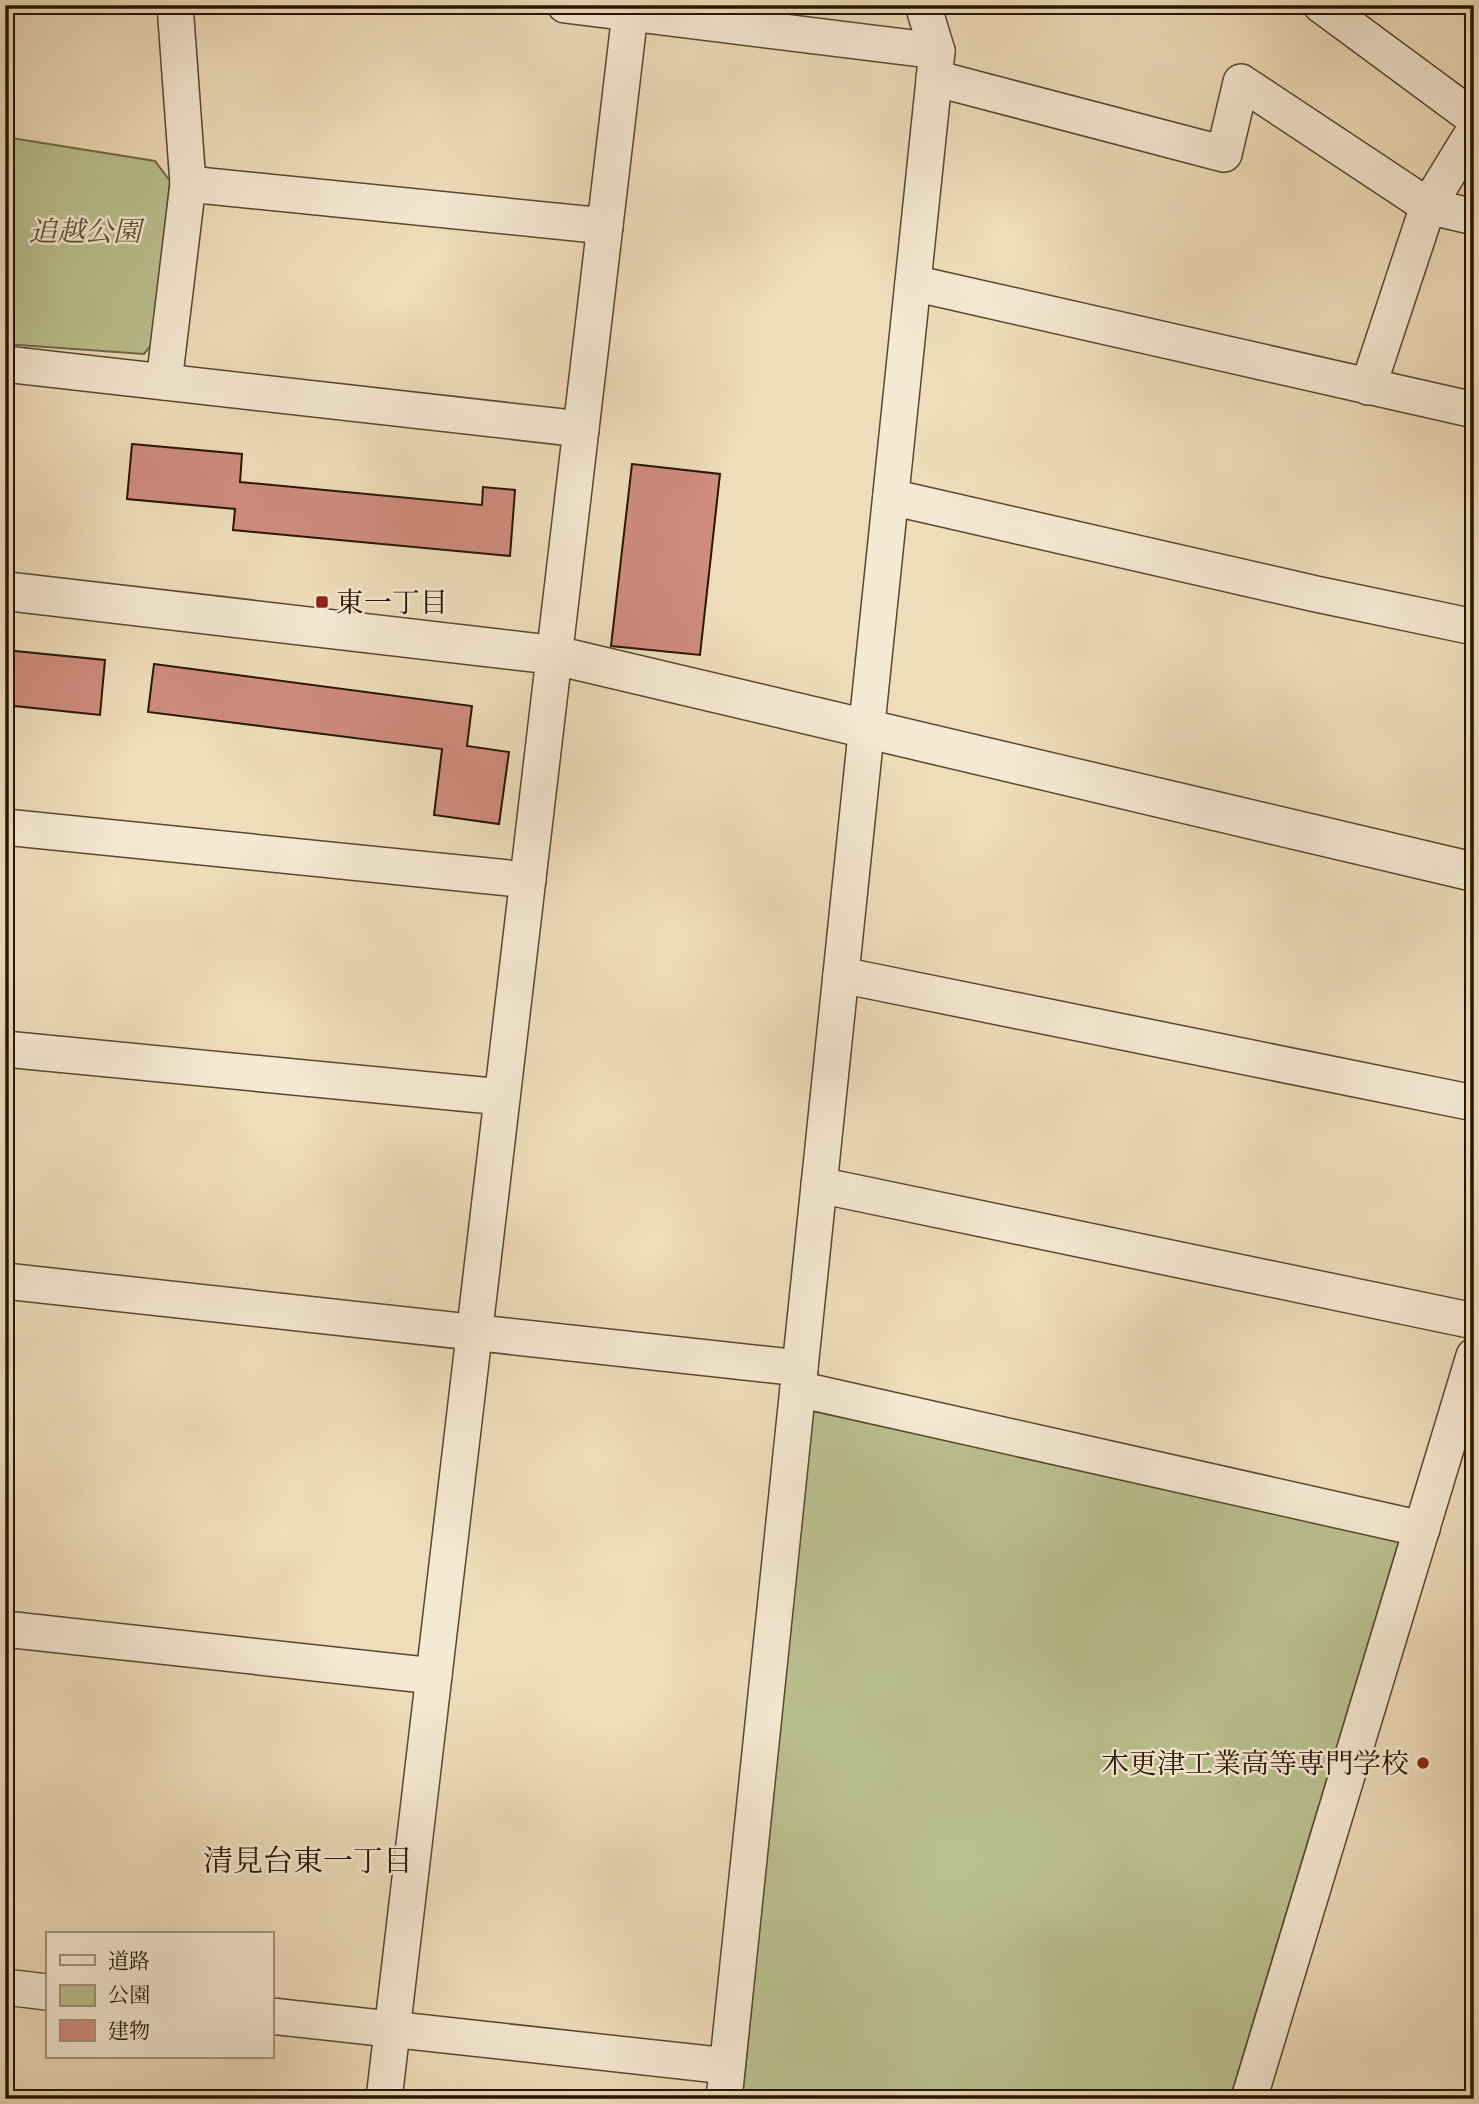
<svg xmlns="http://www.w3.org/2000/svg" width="1479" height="2104" viewBox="0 0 1479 2104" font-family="'Gentium Book Plus','Noto Serif JP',serif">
<rect width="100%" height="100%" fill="#eeddba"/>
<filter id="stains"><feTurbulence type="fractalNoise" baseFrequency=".00286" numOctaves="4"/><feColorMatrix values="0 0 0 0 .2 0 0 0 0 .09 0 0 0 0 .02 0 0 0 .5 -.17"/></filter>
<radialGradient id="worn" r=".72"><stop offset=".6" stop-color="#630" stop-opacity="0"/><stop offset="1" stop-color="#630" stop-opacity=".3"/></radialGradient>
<!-- green -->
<g fill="#bac08f" stroke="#706a48" stroke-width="2">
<path d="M 5,137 L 155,161 L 170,181 L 153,343 L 144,354 L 5,344 Z"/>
<path d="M 812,1411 L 1400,1538 L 1230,2099 L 742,2099 Z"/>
</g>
<!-- building -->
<g fill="#d08c7f" stroke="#261502" stroke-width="2">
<path d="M 132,444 L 242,454 L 240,482 L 482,505 L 483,487 L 515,490 L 510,556 L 233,530 L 235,509 L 127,499 Z"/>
<path d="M 632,464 L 720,474 L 700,655 L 611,646 Z"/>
<path d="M 5,650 L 105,660 L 100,715 L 5,705 Z"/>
<path d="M 154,664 L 472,706 L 467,746 L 509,752 L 499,824 L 434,815 L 442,749 L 148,712 Z"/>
</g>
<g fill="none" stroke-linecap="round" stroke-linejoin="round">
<defs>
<g id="minor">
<path d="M 565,5 L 937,51"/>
<path d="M 1321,5 L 1474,118"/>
<path d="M 934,78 L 1224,154 L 1241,82 L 1428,206 L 1474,217"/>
<path d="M 188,184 L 605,226"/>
<path d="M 913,283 L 1474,410"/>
<path d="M 5,364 L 581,429"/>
<path d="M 164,382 L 188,184 L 175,5"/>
<path d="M 1368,387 L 1428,206 L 1474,131"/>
<path d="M 891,497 L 1316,594 L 1474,627"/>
<path d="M 5,827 L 528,880"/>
<path d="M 841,975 L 1474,1103"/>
<path d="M 5,1049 L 502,1097"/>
<path d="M 819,1185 L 1474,1321"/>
<path d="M 5,1281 L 800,1368"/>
<path d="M 798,1389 L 1422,1529"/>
<path d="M 5,1629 L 434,1676"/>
<path d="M 5,1987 L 47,1992"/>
<path d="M 271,2016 L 727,2066"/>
<path d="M 384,2099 L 631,5"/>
<path d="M 724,2099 L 937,51 L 923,5"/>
<path d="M 1249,2099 L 1474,1356"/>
</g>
<path id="tertiary" d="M 5,591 L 554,655 L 1474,872"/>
</defs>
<!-- minor casing -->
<use href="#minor" stroke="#584730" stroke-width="38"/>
<!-- tertiary casing -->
<use href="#tertiary" stroke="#584730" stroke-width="41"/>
<!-- minor -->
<use href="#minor" stroke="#f4e9d2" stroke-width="35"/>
<!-- tertiary -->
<use href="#tertiary" stroke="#f4e9d2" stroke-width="38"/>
</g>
<!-- markers -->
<g fill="#8f2418" stroke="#f4e9d2" stroke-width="2.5">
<rect x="315" y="595" width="14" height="14" rx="3.5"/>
<circle cx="1423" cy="1763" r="7"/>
</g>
<g text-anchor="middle" stroke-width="5" stroke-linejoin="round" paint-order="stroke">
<!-- park labels -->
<g font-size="28" font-style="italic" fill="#5a5133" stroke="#f4e9d2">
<text x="85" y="241">追越公園</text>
</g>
<!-- poi labels -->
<g font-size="28" fill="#261502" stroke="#f4e9d2" text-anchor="start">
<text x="336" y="612">東一丁目</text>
<text x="1409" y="1773" text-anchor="end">木更津工業高等専門学校</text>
</g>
<!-- neighbourhood labels -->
<g font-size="30" fill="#261502" stroke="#f4e9d2">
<text x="308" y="1871">清見台東一丁目</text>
</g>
</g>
<!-- margin -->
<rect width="1479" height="2104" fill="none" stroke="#eeddba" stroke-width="28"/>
<rect x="7" y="7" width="1465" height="2090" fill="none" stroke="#261502" stroke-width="3.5"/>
<rect x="14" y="14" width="1451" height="2076" fill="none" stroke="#261502" stroke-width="2"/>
<!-- legend -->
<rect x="46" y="1932" width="228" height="126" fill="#f4e9d2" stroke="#a2947f" stroke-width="2"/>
<rect x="60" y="1955" width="35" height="10" fill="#f4e9d2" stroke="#a2947f" stroke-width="2"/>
<text x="108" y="1968" font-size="21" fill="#261502">道路</text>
<rect x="60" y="1985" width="35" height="21" fill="#bac08f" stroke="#a2947f" stroke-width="2"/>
<text x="108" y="2002" font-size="21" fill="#261502">公園</text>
<rect x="60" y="2020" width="35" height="21" fill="#d08c7f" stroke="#a2947f" stroke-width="2"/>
<text x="108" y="2038" font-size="21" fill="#261502">建物</text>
<rect width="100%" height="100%" filter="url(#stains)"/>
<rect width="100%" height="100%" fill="url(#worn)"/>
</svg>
